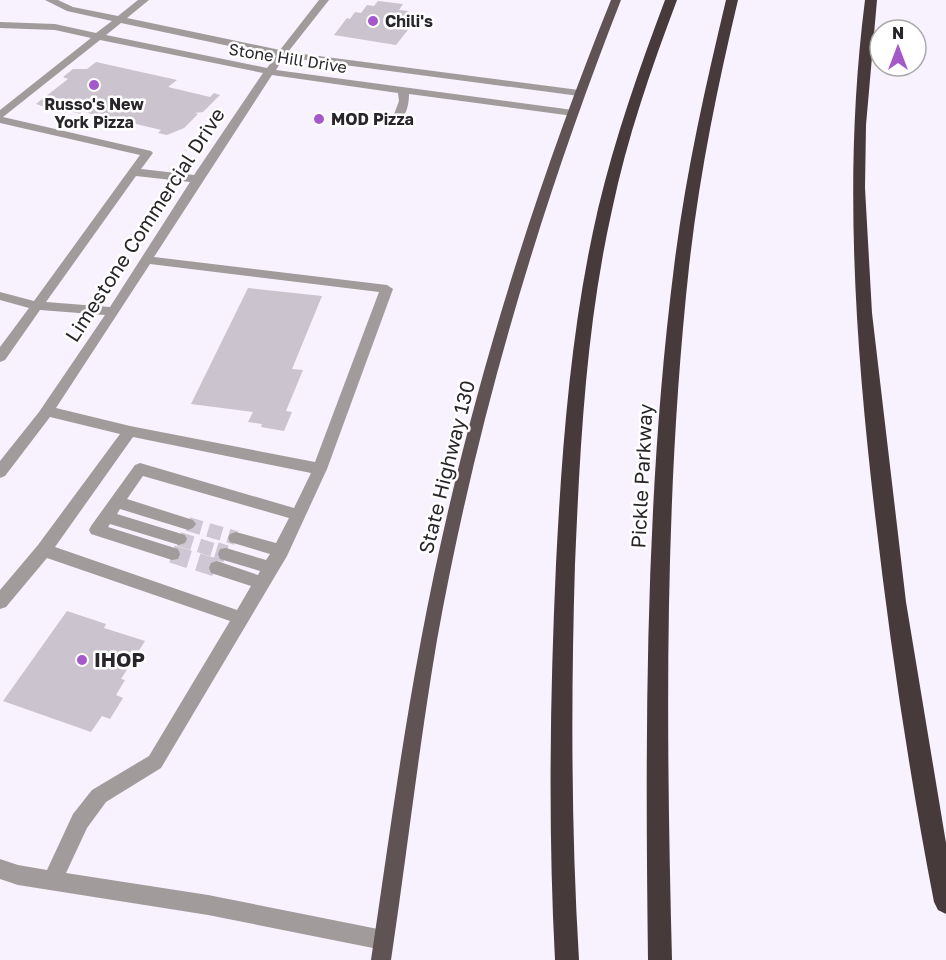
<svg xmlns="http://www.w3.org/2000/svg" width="946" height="960" viewBox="0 0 946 960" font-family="'Golos Text',sans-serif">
<rect width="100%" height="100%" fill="#f8f1fe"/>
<!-- building -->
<g fill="#cbc3ce">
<path d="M 378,1 L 403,4 L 399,10 L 408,11 L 400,24 L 411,26 L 396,45 L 334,35 L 347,18 L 350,19 L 355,12 L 361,13 L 367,5 L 374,6 Z"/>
<path d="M 96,62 L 177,80 L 168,87 L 210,97 L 214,93 L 220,95 L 203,112 L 195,113 L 198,114 L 184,128 L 167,135 L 158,133 L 161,130 L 132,123 L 129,126 L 82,111 L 80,114 L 48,104 L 45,107 L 36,104 L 68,79 L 63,77 L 73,69 L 87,69 Z"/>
<path d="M 248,288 L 322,296 L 292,369 L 303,370 L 286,411 L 292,412 L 284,431 L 261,427 L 262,424 L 248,422 L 253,412 L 191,404 Z"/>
<path d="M 67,611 L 106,624 L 104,628 L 145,641 L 121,679 L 125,680 L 116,695 L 123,698 L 110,719 L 102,716 L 91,732 L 3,701 Z"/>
</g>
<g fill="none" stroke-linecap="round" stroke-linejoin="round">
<!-- minor-tunnel-far1 -->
<g stroke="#cfc8d4" stroke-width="14" stroke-dasharray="14 7" stroke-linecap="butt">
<path d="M 188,524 L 236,538"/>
<path d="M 179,539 L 220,552"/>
</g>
<!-- minor-tunnel -->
<g stroke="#cfc8d4" stroke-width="18" stroke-dasharray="18 9" stroke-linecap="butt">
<path d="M 216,551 L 226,554"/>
<path d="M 172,554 L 217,568"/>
</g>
<!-- minor -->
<path fill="#a29b9b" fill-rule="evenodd" d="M 45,0 L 58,0 L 73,7 L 118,16 L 138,0 L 149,0 L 127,18 L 280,50 L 319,0 L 329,0 L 288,52 L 579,90 L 584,93 L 579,96 L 284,57 L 276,70 L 573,110 L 578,113 L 573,116 L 409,94 C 409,103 407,117 398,120 L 393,117 L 399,101 L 398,93 L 272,75 L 154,257 L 387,285 L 393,289 L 327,469 L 287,556 L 161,768 L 106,802 L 87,828 L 66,873 L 208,895 L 383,930 L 390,933 L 393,940 L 390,947 L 383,950 L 208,915 L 18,885 L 0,879 L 0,859 L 18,865 L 47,870 L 73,814 L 92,790 L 149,756 L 230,621 L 47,558 L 6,607 L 0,609 L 0,590 L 38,545 L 120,434 L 50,417 L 5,476 L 0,478 L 0,461 L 39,412 L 105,315 L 40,310 L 5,360 L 0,362 L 0,347 L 29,308 L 0,300 L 0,292 L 34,301 L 140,155 L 0,123 L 0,110 L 91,38 L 55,30 L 0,28 L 0,22 L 55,24 L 96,33 L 112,21 L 67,11 ZM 121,23 L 276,56 L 267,68 L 106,35 ZM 100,40 L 263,73 L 194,175 L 141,169 L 153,153 L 151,151 L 3,117 ZM 136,176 L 190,182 L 110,307 L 46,302 ZM 150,264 L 379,292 L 315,462 L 130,426 L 56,408 ZM 133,437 L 311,473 L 294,508 L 140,463 L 135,465 L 91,526 L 89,530 L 91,534 L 172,560 L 178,559 L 180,554 L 178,549 L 108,527 L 110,524 L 179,545 L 185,543 L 187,539 L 185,535 L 117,514 L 120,509 L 188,530 L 193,528 L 196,524 L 193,520 L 127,499 L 143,476 L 289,518 L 276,543 L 236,532 L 230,534 L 228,538 L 230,542 L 270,554 L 266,560 L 226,548 L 220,549 L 218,554 L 220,559 L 260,571 L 258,575 L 217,561 L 211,563 L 209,568 L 211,573 L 251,586 L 237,610 L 55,547 Z"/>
<!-- major -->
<path fill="#5f5354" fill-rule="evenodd" d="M 611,0 L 621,0 C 540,206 476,422 437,640 C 419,746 407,853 391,960 L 371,960 C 387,853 401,746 421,640 C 462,421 528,206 611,0 Z"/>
<!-- highway -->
<g fill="#473a3b" fill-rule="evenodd">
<path d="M 665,0 L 677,0 C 651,69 627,138 612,210 C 586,326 580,446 575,564 C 571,696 571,828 579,960 L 555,960 C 548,828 550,696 556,564 C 562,446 571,325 598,209 C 615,138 639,69 665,0 Z"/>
<path d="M 726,0 L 738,0 C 717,88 699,177 689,267 C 664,497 666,729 672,960 L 648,960 C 645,729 645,496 674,267 C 685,177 705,88 726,0 Z"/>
<path d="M 865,0 L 877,0 L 866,125 L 865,188 L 872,313 L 906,602 L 946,843 L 946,914 L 938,910 L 934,902 C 909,773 890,644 875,514 C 855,342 843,172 865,0 Z"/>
</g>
</g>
<!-- markers -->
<g fill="#a558ca" stroke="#fff" stroke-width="2">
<circle cx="373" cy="21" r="6"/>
<circle cx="94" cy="85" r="6"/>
<circle cx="319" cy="119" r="6"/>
<circle cx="82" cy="660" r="6"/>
</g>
<g text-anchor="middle" stroke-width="5" stroke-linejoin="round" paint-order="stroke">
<!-- far-poi labels -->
<g font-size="16" font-weight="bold" fill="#29262b" stroke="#fff" text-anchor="start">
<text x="385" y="27">Chili's</text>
<text x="94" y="110" text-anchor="middle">Russo's New<tspan x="94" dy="18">York Pizza</tspan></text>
<text x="331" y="125">MOD Pizza</text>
</g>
<!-- far-street labels -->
<g font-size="16" fill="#29262b" stroke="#fff">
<text transform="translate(288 58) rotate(9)" y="6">Stone Hill Drive</text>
</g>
<!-- street labels -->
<g font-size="20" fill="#29262b" stroke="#fff">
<text transform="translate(145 225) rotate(-57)" y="7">Limestone Commercial Drive</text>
<text transform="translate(447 467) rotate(-76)" y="7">State Highway 130</text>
<text transform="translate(642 476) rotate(-87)" y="7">Pickle Parkway</text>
</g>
<!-- poi labels -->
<g font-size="20" font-weight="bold" fill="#29262b" stroke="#fff" text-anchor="start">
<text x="94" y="667">IHOP</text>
</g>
</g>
<!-- north arrow -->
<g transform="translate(898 48)"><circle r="28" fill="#ffffff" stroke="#a9a8aa" stroke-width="1.5"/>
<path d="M0-4.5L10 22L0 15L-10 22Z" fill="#a558ca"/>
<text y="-9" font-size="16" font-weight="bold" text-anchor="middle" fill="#29262b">N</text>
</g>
</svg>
